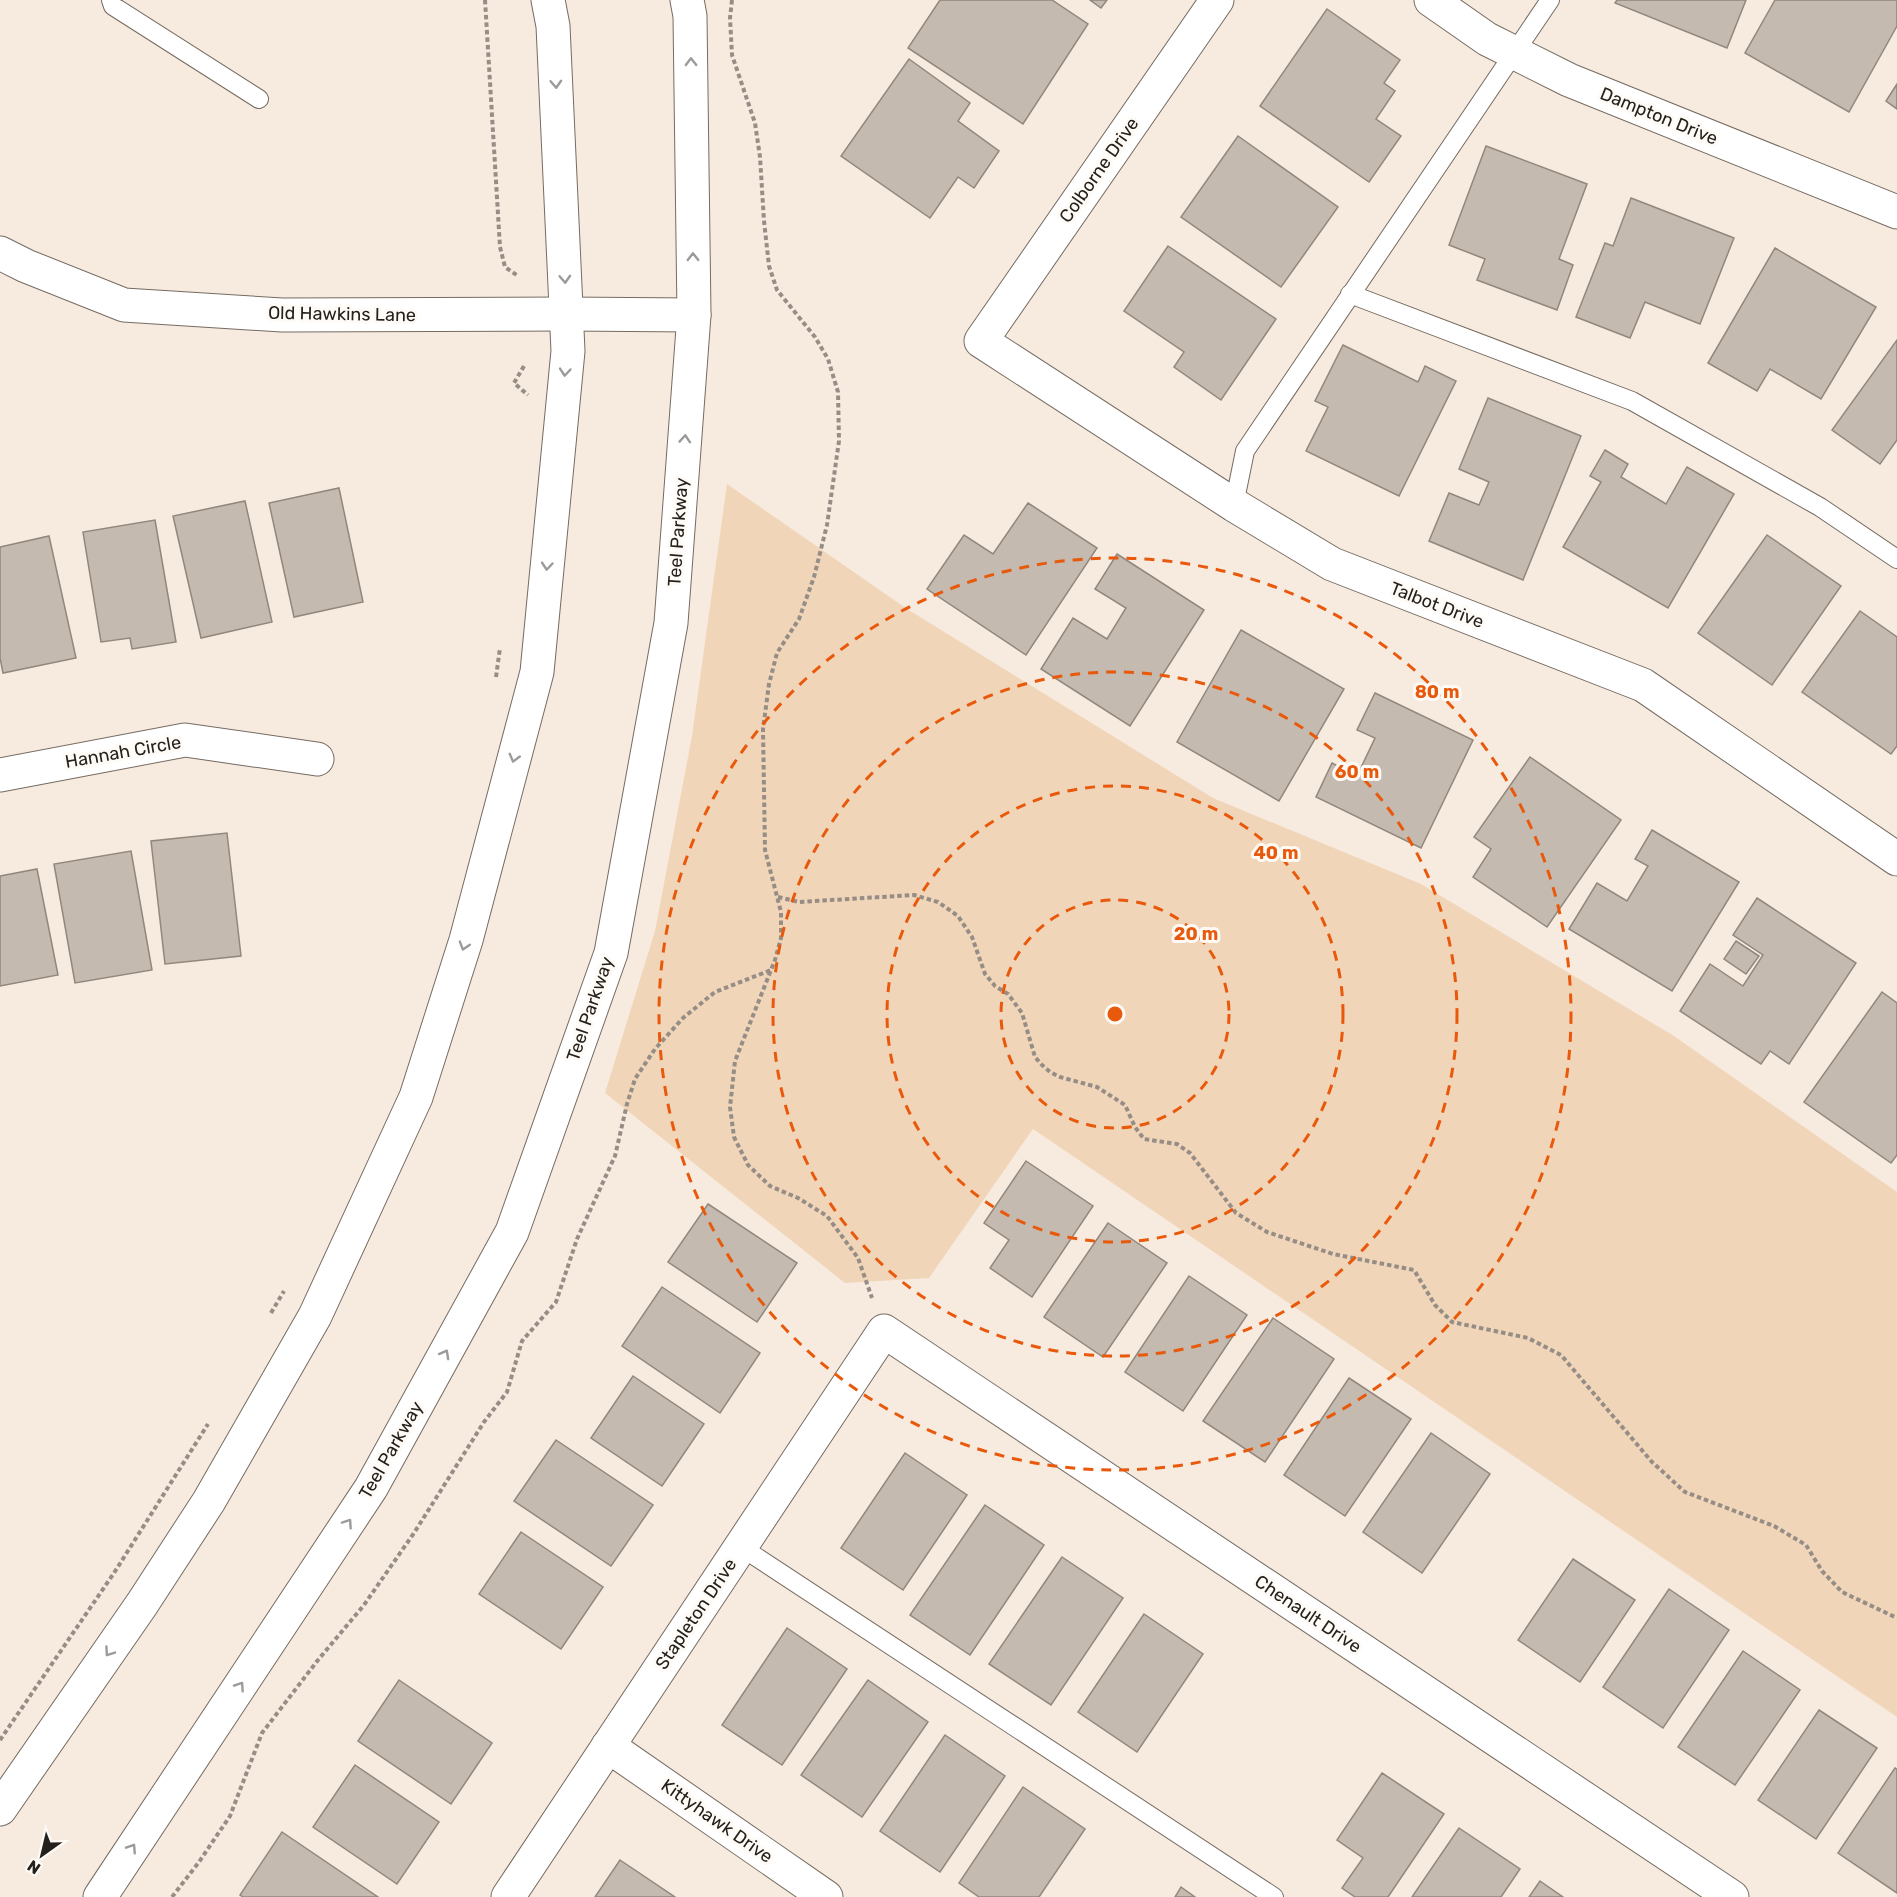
<svg xmlns="http://www.w3.org/2000/svg" width="1897" height="1897" viewBox="0 0 1897 1897" font-family="Rubik,sans-serif">
<rect width="100%" height="100%" fill="#f7ebe0"/>
<!-- green -->
<path fill="#f1d5b9" d="M 727,484 L 907,609 L 1213,798 L 1421,884 L 1674,1036 L 1897,1192 L 1897,1717 L 1033,1129 L 929,1278 L 845,1283 L 605,1093 L 655,931 L 692,736 Z"/>
<!-- building -->
<g fill="#c5baaf" stroke="#91877c" stroke-width="1.5">
<path d="M 940,0 L 1052,0 L 1088,24 L 1023,124 L 908,48 Z"/>
<path d="M 1090,0 L 1107,0 L 1101,8 Z"/>
<path d="M 1617,0 L 1746,0 L 1727,48 L 1615,3 Z"/>
<path d="M 1775,0 L 1897,0 L 1897,26 L 1849,112 L 1745,53 Z"/>
<path d="M 1327,9 L 1400,60 L 1384,83 L 1395,91 L 1376,119 L 1401,136 L 1369,182 L 1260,106 Z"/>
<path d="M 909,59 L 970,103 L 958,121 L 999,151 L 974,188 L 958,177 L 930,218 L 841,156 Z"/>
<path d="M 1897,84 L 1897,109 L 1886,101 Z"/>
<path d="M 1238,136 L 1338,207 L 1281,287 L 1181,217 Z"/>
<path d="M 1486,146 L 1587,184 L 1559,259 L 1573,265 L 1557,310 L 1477,280 L 1485,259 L 1449,245 Z"/>
<path d="M 1631,198 L 1734,238 L 1700,324 L 1645,302 L 1630,338 L 1576,317 L 1605,243 L 1613,246 Z"/>
<path d="M 1168,246 L 1276,319 L 1221,400 L 1174,367 L 1184,352 L 1124,311 Z"/>
<path d="M 1775,248 L 1876,307 L 1821,399 L 1770,369 L 1757,391 L 1708,363 Z"/>
<path d="M 1897,340 L 1897,440 L 1880,464 L 1832,430 Z"/>
<path d="M 1343,345 L 1418,382 L 1425,366 L 1456,381 L 1399,496 L 1306,451 L 1328,407 L 1315,401 Z"/>
<path d="M 1488,398 L 1581,436 L 1523,580 L 1429,541 L 1449,493 L 1479,505 L 1489,482 L 1459,469 Z"/>
<path d="M 1605,450 L 1628,464 L 1621,477 L 1666,504 L 1687,467 L 1734,494 L 1668,608 L 1563,547 L 1601,482 L 1590,476 Z"/>
<path d="M 339,488 L 363,602 L 294,617 L 269,503 Z"/>
<path d="M 245,501 L 272,622 L 201,638 L 173,516 Z"/>
<path d="M 1028,503 L 1097,548 L 1026,655 L 927,589 L 964,535 L 993,554 Z"/>
<path d="M 155,520 L 176,642 L 132,649 L 130,638 L 101,642 L 83,532 Z"/>
<path d="M 1767,535 L 1841,586 L 1772,685 L 1698,633 Z"/>
<path d="M 49,536 L 76,658 L 3,673 L 0,658 L 0,547 Z"/>
<path d="M 1117,554 L 1204,610 L 1130,726 L 1041,669 L 1073,618 L 1107,639 L 1126,608 L 1095,589 Z"/>
<path d="M 1860,611 L 1897,637 L 1897,746 L 1891,754 L 1802,692 Z"/>
<path d="M 1241,630 L 1344,689 L 1279,801 L 1177,742 Z"/>
<path d="M 1375,693 L 1473,740 L 1421,848 L 1316,797 L 1332,763 L 1357,776 L 1375,738 L 1357,730 Z"/>
<path d="M 1530,757 L 1621,820 L 1547,927 L 1473,877 L 1491,849 L 1474,837 Z"/>
<path d="M 1652,830 L 1739,882 L 1672,991 L 1569,929 L 1597,883 L 1627,901 L 1648,866 L 1635,859 Z"/>
<path d="M 227,833 L 241,956 L 165,964 L 151,841 Z"/>
<path d="M 131,851 L 152,970 L 75,983 L 54,864 Z"/>
<path d="M 37,869 L 58,975 L 0,986 L 0,876 Z"/>
<path d="M 1757,898 L 1856,963 L 1789,1064 L 1770,1051 L 1761,1064 L 1680,1011 L 1710,964 L 1743,986 L 1763,955 L 1733,935 Z"/>
<path d="M 1736,941 L 1759,956 L 1746,974 L 1724,959 Z"/>
<path d="M 1882,992 L 1897,1003 L 1897,1155 L 1891,1163 L 1804,1102 Z"/>
<path d="M 1026,1161 L 1093,1206 L 1032,1297 L 990,1268 L 1009,1240 L 984,1223 Z"/>
<path d="M 708,1204 L 797,1263 L 757,1322 L 668,1262 Z"/>
<path d="M 1108,1223 L 1167,1263 L 1103,1357 L 1044,1317 Z"/>
<path d="M 1189,1276 L 1247,1315 L 1183,1411 L 1125,1372 Z"/>
<path d="M 662,1287 L 760,1353 L 720,1413 L 622,1346 Z"/>
<path d="M 1273,1318 L 1334,1359 L 1265,1462 L 1203,1421 Z"/>
<path d="M 633,1376 L 704,1424 L 662,1486 L 591,1438 Z"/>
<path d="M 1349,1378 L 1411,1419 L 1345,1516 L 1284,1475 Z"/>
<path d="M 1431,1433 L 1490,1474 L 1422,1573 L 1363,1532 Z"/>
<path d="M 556,1440 L 653,1505 L 611,1566 L 514,1501 Z"/>
<path d="M 905,1453 L 967,1495 L 903,1590 L 841,1548 Z"/>
<path d="M 985,1505 L 1044,1545 L 970,1655 L 910,1615 Z"/>
<path d="M 521,1532 L 603,1587 L 561,1649 L 479,1594 Z"/>
<path d="M 1062,1557 L 1123,1598 L 1051,1705 L 989,1664 Z"/>
<path d="M 1573,1559 L 1635,1600 L 1580,1682 L 1518,1640 Z"/>
<path d="M 1669,1589 L 1729,1630 L 1663,1728 L 1603,1687 Z"/>
<path d="M 1144,1614 L 1203,1654 L 1137,1752 L 1078,1712 Z"/>
<path d="M 787,1628 L 847,1669 L 782,1765 L 722,1725 Z"/>
<path d="M 1743,1651 L 1800,1690 L 1735,1785 L 1678,1747 Z"/>
<path d="M 399,1680 L 492,1743 L 451,1804 L 358,1741 Z"/>
<path d="M 868,1680 L 928,1722 L 862,1817 L 801,1775 Z"/>
<path d="M 1819,1710 L 1877,1748 L 1816,1839 L 1758,1800 Z"/>
<path d="M 945,1735 L 1005,1776 L 940,1872 L 880,1831 Z"/>
<path d="M 355,1765 L 439,1822 L 397,1884 L 313,1827 Z"/>
<path d="M 1895,1768 L 1897,1769 L 1897,1893 L 1838,1853 Z"/>
<path d="M 1382,1773 L 1444,1814 L 1388,1897 L 1355,1897 L 1342,1888 L 1363,1858 L 1337,1840 Z"/>
<path d="M 1023,1787 L 1085,1829 L 1039,1897 L 979,1897 L 959,1883 Z"/>
<path d="M 1459,1828 L 1520,1869 L 1501,1897 L 1412,1897 Z"/>
<path d="M 282,1832 L 378,1897 L 243,1897 L 240,1895 Z"/>
<path d="M 620,1860 L 675,1897 L 595,1897 Z"/>
<path d="M 1540,1881 L 1563,1897 L 1529,1897 Z"/>
<path d="M 1181,1887 L 1195,1897 L 1175,1897 Z"/>
</g>
<g fill="none" stroke-linecap="round" stroke-linejoin="round">
<defs>
<g id="service">
<path d="M 111,0 L 113,6 L 259,99"/>
<path d="M 1350,294 L 1632,401 L 1820,507 L 1897,559"/>
<path d="M 1234,505 L 1245,451 L 1550,0"/>
<path d="M 741,1547 L 1274,1897"/>
</g>
<g id="minor">
<path d="M 1217,0 L 981,341 L 1234,505 L 1332,564 L 1643,685 L 1897,859"/>
<path d="M 1431,0 L 1487,39 L 1569,80 L 1897,212"/>
<path d="M 0,253 L 26,266 L 124,305 L 282,315 L 566,314 L 694,315"/>
<path d="M 0,775 L 185,740 L 317,759"/>
<path d="M 608,1746 L 826,1897"/>
<path d="M 508,1897 L 884,1331 L 1732,1897"/>
</g>
<g id="secondary">
<path d="M 0,1809 L 142,1604 L 209,1501 L 315,1316 L 416,1097 L 466,940 L 537,672 L 568,351 L 553,26 L 548,0"/>
<path d="M 100,1897 L 371,1488 L 512,1232 L 611,953 L 671,623 L 694,315 L 690,16 L 687,0"/>
</g>
</defs>
<!-- service casing -->
<use href="#service" stroke="#766b61" stroke-width="20"/>
<!-- minor casing -->
<use href="#minor" stroke="#766b61" stroke-width="35"/>
<!-- secondary casing -->
<use href="#secondary" stroke="#766b61" stroke-width="35"/>
<!-- path -->
<g stroke="#968e86" stroke-width="4" stroke-dasharray="4.5 3" stroke-linecap="butt">
<path d="M 485,0 L 500,247 L 505,267 L 518,276"/>
<path d="M 732,0 L 730,18 L 732,55 L 755,123 L 760,157 L 764,221 L 769,266 L 777,290 L 815,337 L 828,359 L 838,392 L 839,441 L 827,525 L 814,577 L 799,619 L 777,653 L 769,684 L 763,729 L 765,850 L 781,912 L 781,938 L 775,960 L 735,1061 L 730,1107 L 734,1137 L 748,1165 L 770,1186 L 798,1198 L 827,1216 L 858,1258 L 872,1298"/>
<path d="M 524,366 L 514,383 L 528,395"/>
<path d="M 496,677 L 500,648"/>
<path d="M 778,897 L 799,902 L 914,895 L 938,902 L 958,916 L 972,937 L 985,974 L 995,986 L 1008,994 L 1022,1013 L 1035,1057 L 1042,1065 L 1050,1072 L 1060,1077 L 1097,1087 L 1125,1105 L 1135,1127 L 1144,1139 L 1177,1144 L 1190,1153 L 1236,1213 L 1267,1232 L 1333,1254 L 1414,1270 L 1435,1305 L 1452,1322 L 1528,1338 L 1561,1355 L 1652,1462 L 1685,1492 L 1774,1526 L 1806,1545 L 1822,1571 L 1842,1592 L 1897,1618"/>
<path d="M 271,1313 L 284,1291"/>
<path d="M 0,1740 L 114,1573 L 208,1424"/>
<path d="M 172,1897 L 199,1862 L 230,1816 L 262,1733 L 318,1660 L 364,1605 L 414,1533 L 484,1422 L 507,1392 L 522,1341 L 556,1302 L 577,1239 L 615,1156 L 627,1104 L 635,1079 L 655,1049 L 683,1018 L 715,992 L 771,970"/>
</g>
<!-- service -->
<use href="#service" stroke="#fff" stroke-width="18"/>
<!-- minor -->
<use href="#minor" stroke="#fff" stroke-width="33"/>
<!-- secondary -->
<use href="#secondary" stroke="#fff" stroke-width="33"/>
</g>
<!-- one-way arrows -->
<defs><path id="oneway-chevron" d="M-2-3.5L2.5 0L-2 3.5" fill="none" stroke-width="1.6" stroke-linecap="round" stroke-linejoin="round" transform="scale(1.5)"/></defs>
<g stroke="#9c9b99">
<use href="#oneway-chevron" transform="translate(691 62) rotate(-91)"/>
<use href="#oneway-chevron" transform="translate(556 84) rotate(87)"/>
<use href="#oneway-chevron" transform="translate(693 257) rotate(-91)"/>
<use href="#oneway-chevron" transform="translate(565 279) rotate(87)"/>
<use href="#oneway-chevron" transform="translate(565 372) rotate(95)"/>
<use href="#oneway-chevron" transform="translate(685 439) rotate(-86)"/>
<use href="#oneway-chevron" transform="translate(547 566) rotate(95)"/>
<use href="#oneway-chevron" transform="translate(514 758) rotate(105)"/>
<use href="#oneway-chevron" transform="translate(464 946) rotate(107)"/>
<use href="#oneway-chevron" transform="translate(445 1354) rotate(-61)"/>
<use href="#oneway-chevron" transform="translate(348 1523) rotate(-56)"/>
<use href="#oneway-chevron" transform="translate(109 1652) rotate(125)"/>
<use href="#oneway-chevron" transform="translate(240 1686) rotate(-56)"/>
<use href="#oneway-chevron" transform="translate(132 1848) rotate(-57)"/>
</g>
<!-- distance rings -->
<g fill="none" stroke="#e8590c" stroke-width="3" stroke-dasharray="10 8">
<circle cx="1115" cy="1014" r="114"/>
<circle cx="1115" cy="1014" r="228"/>
<circle cx="1115" cy="1014" r="342"/>
<circle cx="1115" cy="1014" r="456"/>
</g>
<g text-anchor="middle" stroke-width="6" stroke-linejoin="round" paint-order="stroke">
<!-- street labels -->
<g font-size="18" fill="#24201c" stroke="#fefaf5">
<text transform="translate(1659 116) rotate(22)" y="6">Dampton Drive</text>
<text transform="translate(1099 170) rotate(-55)" y="6">Colborne Drive</text>
<text transform="translate(342 314) rotate(1)" y="6">Old Hawkins Lane</text>
<text transform="translate(678 532) rotate(-86)" y="6">Teel Parkway</text>
<text transform="translate(1437 605) rotate(21)" y="6">Talbot Drive</text>
<text transform="translate(123 752) rotate(-10)" y="6">Hannah Circle</text>
<text transform="translate(590 1009) rotate(-71)" y="6">Teel Parkway</text>
<text transform="translate(391 1450) rotate(-60)" y="6">Teel Parkway</text>
<text transform="translate(696 1614) rotate(-56)" y="6">Stapleton Drive</text>
<text transform="translate(1308 1614) rotate(34)" y="6">Chenault Drive</text>
<text transform="translate(717 1821) rotate(35)" y="6">Kittyhawk Drive</text>
</g>
</g>
<circle cx="1115" cy="1014" r="9" fill="#e8590c" stroke="#fefaf5" stroke-width="3"/>
<g font-size="18" text-anchor="middle" font-weight="bold" fill="#e8590c" stroke="#fefaf5" stroke-width="6" stroke-linejoin="round" paint-order="stroke">
<text x="1437" y="698">80 m</text>
<text x="1357" y="778">60 m</text>
<text x="1276" y="859">40 m</text>
<text x="1196" y="940">20 m</text>
</g>
<!-- north arrow -->
<g transform="translate(42 1855) rotate(214)" stroke="#fefaf5" stroke-width="4.5" paint-order="stroke">
<path d="M0-4.5L10 22L0 15L-10 22Z" fill="#24201c"/>
<text y="-9" font-size="16" font-weight="bold" text-anchor="middle" fill="#24201c">N</text>
</g>
</svg>
